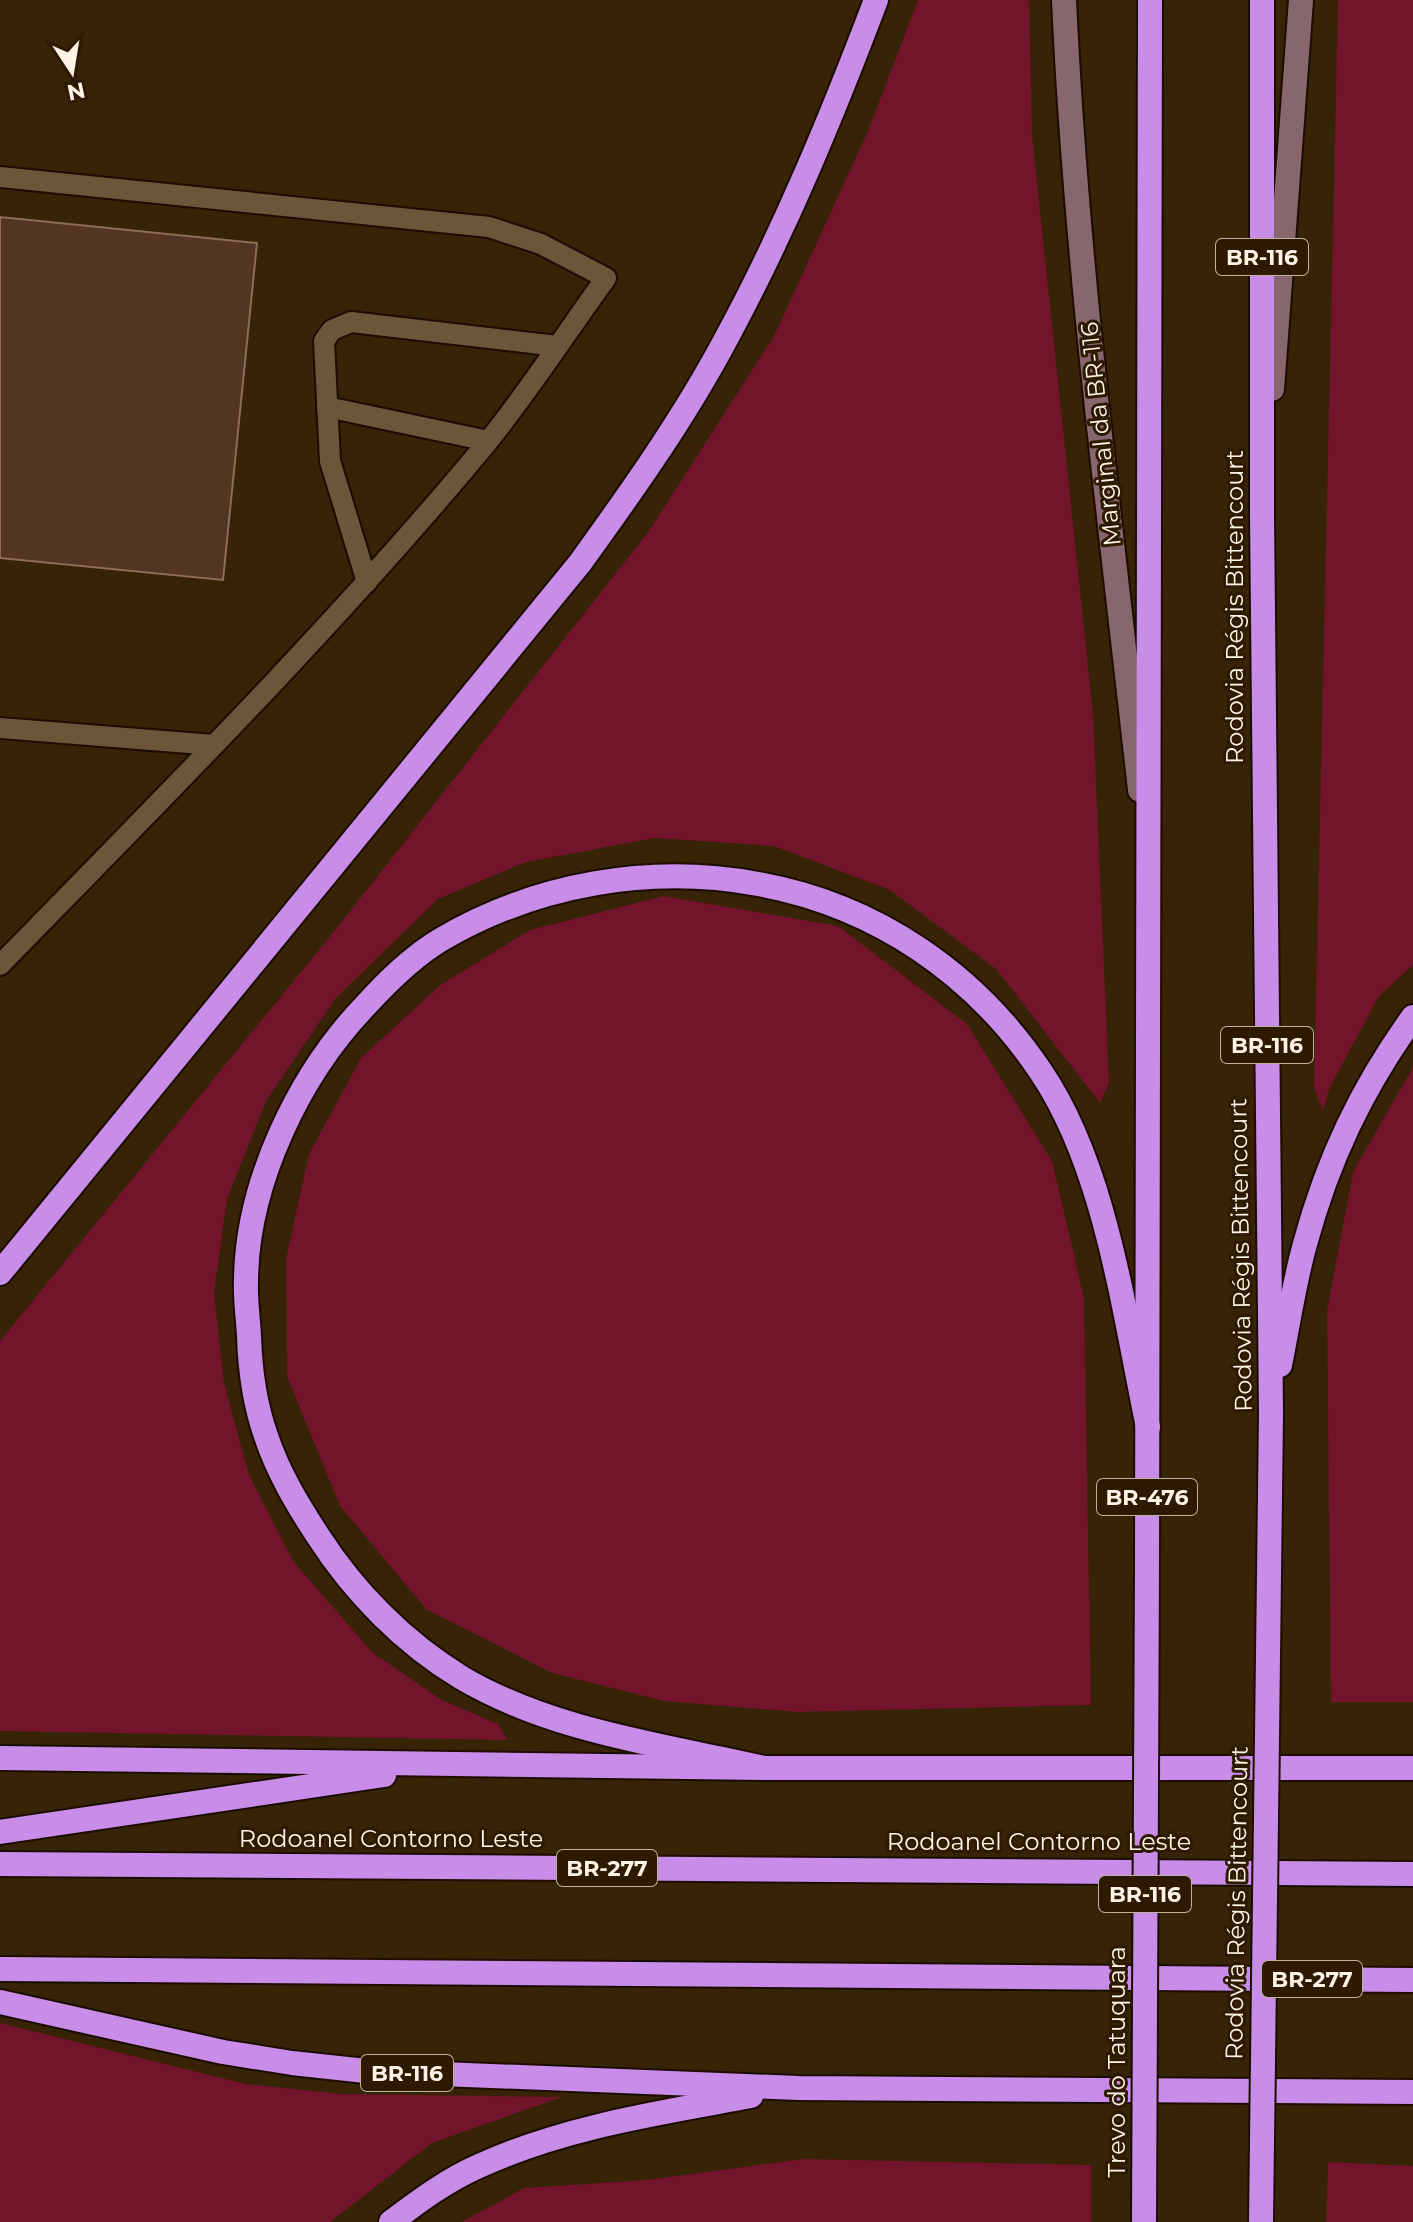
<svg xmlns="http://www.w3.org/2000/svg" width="1413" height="2222" viewBox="0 0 1413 2222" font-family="Montserrat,sans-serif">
<rect width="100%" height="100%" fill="#372306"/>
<!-- green -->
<g fill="#71142c">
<path d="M 918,0 L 1029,0 L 1032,135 L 1093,713 L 1109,1083 L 1100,1103 L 996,969 L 890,890 L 774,846 L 655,838 L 526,862 L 438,899 L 335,999 L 266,1101 L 227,1199 L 214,1293 L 224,1383 L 249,1475 L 293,1561 L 372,1652 L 440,1699 L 498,1724 L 508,1740 L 0,1731 L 0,1341 L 336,929 L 649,531 L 774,336 L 868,131 Z"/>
<path d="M 1338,0 L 1413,0 L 1413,965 L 1379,996 L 1330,1087 L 1323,1111 L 1314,1088 Z"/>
<path d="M 664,896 L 838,926 L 967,1024 L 1052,1161 L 1084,1298 L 1091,1705 L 797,1712 L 664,1701 L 552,1673 L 427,1610 L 340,1506 L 287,1376 L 286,1258 L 309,1154 L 361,1058 L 439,986 L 530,930 Z"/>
<path d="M 1413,1067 L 1413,1702 L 1331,1702 L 1327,1311 L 1353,1172 Z"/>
<path d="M 0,2023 L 246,2084 L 342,2094 L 562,2097 L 432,2143 L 330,2222 L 0,2222 Z"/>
<path d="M 804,2159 L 1091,2165 L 1091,2222 L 462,2222 L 524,2188 L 647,2180 Z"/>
<path d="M 1328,2162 L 1413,2166 L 1413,2222 L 1326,2222 Z"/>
</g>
<!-- building -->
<path fill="#533523" stroke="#8d6c58" stroke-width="2" d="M 0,217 L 257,243 L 223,580 L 0,558 Z"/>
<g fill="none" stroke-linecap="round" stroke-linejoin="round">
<defs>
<g id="service">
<path d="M 0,177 L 489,227 L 541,244 L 606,278 C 566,333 529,391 486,444 C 334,627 166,795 0,965"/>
<path d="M 327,407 L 488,441"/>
<path d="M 367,582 L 330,461 L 324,341 L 332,330 L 351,322 L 557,346"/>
<path d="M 0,728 L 214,745"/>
</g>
<g id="secondary">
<path d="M 1064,0 C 1076,264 1111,527 1140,790"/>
<path d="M 1272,389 L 1301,0"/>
</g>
<g id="motorway">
<path d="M 1262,0 L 1262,515 L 1271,1414 L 1269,1575"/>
<path d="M 0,1273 L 580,563 C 632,491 684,418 726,339 C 785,230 832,116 876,0"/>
<path d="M 1280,1365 C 1288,1325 1294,1283 1305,1244 C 1328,1159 1362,1088 1413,1017"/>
<path d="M 1147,1567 L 1150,0"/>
<path d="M 0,1758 L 764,1768 L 1413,1768"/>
<path d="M 764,1768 C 663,1745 552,1731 462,1678 C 404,1643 354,1592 318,1536 C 297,1504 278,1472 266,1436 C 255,1405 250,1368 249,1336 C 248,1317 245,1298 246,1280 C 247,1183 299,1075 365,1006 C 388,981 413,956 442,939 C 536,884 650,864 758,884 C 875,905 975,973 1041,1072 C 1106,1168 1124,1314 1148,1427"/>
<path d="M 0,1832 L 384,1775"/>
<path d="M 0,1864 L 1413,1874"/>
<path d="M 0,1969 L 1413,1980"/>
<path d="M 0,2002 L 223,2052 L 292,2063 L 366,2071 L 798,2088 L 1413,2092"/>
<path d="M 391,2222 C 419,2201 447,2180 479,2166 C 564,2127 659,2113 751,2096"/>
</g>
</defs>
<!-- service casing -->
<use href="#service" stroke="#1c0d00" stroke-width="24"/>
<!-- secondary casing -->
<use href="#secondary" stroke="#1c0d00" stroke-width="28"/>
<!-- motorway casing -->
<use href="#motorway" stroke="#1c0d00" stroke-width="28"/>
<!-- service -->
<use href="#service" stroke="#6c5639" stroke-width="20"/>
<!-- secondary -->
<use href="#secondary" stroke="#87666e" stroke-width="24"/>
<!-- motorway -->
<use href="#motorway" stroke="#c78de9" stroke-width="24"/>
<defs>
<g id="motorway-bridge">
<path d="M 1144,2222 L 1147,1567"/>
<path d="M 1261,2222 L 1269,1575"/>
</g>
</defs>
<!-- motorway-bridge casing -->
<use href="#motorway-bridge" stroke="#1c0d00" stroke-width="28" stroke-linecap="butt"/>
<!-- motorway-bridge -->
<use href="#motorway-bridge" stroke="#c78de9" stroke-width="24"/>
</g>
<g text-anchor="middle" stroke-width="6" stroke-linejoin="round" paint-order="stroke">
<!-- shield labels -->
<g fill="#2d1a00" stroke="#bfb2a1" stroke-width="2">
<rect x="1216" y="239" width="92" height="36" rx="6"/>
<rect x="1221" y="1027" width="92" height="36" rx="6"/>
<rect x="1097" y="1479" width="100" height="36" rx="6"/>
<rect x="557" y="1850" width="100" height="36" rx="6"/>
<rect x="1099" y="1876" width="92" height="36" rx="6"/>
<rect x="1262" y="1961" width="100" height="36" rx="6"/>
<rect x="361" y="2055" width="92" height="36" rx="6"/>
</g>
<g font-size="22" font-weight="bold" fill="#fef3e6">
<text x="1262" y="265">BR-116</text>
<text x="1267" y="1053">BR-116</text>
<text x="1147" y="1505">BR-476</text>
<text x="607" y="1876">BR-277</text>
<text x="1145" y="1902">BR-116</text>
<text x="1312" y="1987">BR-277</text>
<text x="407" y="2081">BR-116</text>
</g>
<!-- street labels -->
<g font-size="24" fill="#fef3e6" stroke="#2d1a00">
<text transform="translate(1101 434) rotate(-96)" y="8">Marginal da BR-116</text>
<text transform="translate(1235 607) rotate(-90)" y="8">Rodovia Régis Bittencourt</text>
<text transform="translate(1241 1255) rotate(-91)" y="8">Rodovia Régis Bittencourt</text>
<text x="391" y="1847">Rodoanel Contorno Leste</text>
<text x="1039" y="1850">Rodoanel Contorno Leste</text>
<text transform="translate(1237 1903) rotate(-89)" y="8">Rodovia Régis Bittencourt</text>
<text transform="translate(1117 2062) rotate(-90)" y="8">Trevo do Tatuquara</text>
</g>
</g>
<!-- north arrow -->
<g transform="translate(72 72) rotate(168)" stroke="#2d1a00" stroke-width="6" paint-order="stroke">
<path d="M0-6L14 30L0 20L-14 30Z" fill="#fef3e6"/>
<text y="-12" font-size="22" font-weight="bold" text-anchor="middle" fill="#fef3e6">N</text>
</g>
</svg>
